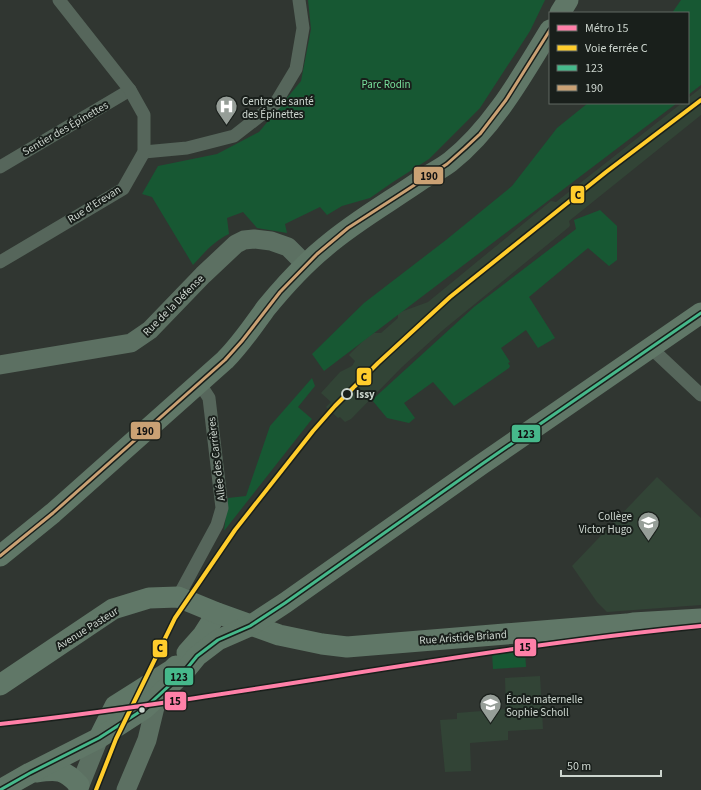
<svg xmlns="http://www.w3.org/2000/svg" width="701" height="790" viewBox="0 0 701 790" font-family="'Source Sans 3',sans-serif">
<rect width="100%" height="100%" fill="#303631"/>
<!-- built -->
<g fill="#324436">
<path d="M 701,88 L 701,115 L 569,221 L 570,225 L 569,227 L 443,330 L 402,367 L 351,419 L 345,422 L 340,417 L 338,418 L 326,407 L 331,402 L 321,393 L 340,372 L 352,366 L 355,361 L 349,355 L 368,336 L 374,333 L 381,333 L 398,318 L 398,313 L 428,302 L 551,201 L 556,202 L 682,103 L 688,103 L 688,98 Z"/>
<path d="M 657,477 L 701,518 L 701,605 L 607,612 L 597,602 L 572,566 Z"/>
<path d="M 540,676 L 543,729 L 508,731 L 508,740 L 470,743 L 471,771 L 445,772 L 440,720 L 457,719 L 457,713 L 506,709 L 505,678 Z"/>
</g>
<!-- green -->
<g fill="#175833">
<path d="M 308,0 L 545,0 L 530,31 L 480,108 L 429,159 L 393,182 L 370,198 L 342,206 L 327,215 L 320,207 L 285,224 L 287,233 L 257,228 L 243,212 L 227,218 L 229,234 C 214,241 204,253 193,265 L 152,197 L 142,194 L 158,166 L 217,154 L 259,132 L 301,81 L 311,29 Z"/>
<path d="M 681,0 L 701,0 L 701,85 L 688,95 L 688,13 L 672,13 Z"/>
<path d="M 588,103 L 677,103 L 324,371 L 312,354 L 364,303 L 446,240 L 512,186 L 557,128 Z"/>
<path d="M 600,210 L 617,226 L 617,260 L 609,266 L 588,248 L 529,297 L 555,338 L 538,348 L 526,330 L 501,348 L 510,362 L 508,363 L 510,366 L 509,368 L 454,406 L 433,382 L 404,403 L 415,418 L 409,423 L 387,418 L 372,400 L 474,307 L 576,229 L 574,220 Z"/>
<path d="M 312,378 L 315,386 L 298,407 L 312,419 L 224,531 L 228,498 L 246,496 L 270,426 Z"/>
<path d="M 525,650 L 526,667 L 493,669 L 492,653 Z"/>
</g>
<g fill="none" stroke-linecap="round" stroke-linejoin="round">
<!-- street -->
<g stroke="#56665b" stroke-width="13">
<path d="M 144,152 L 187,148 L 234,136 L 275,104 L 296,69 L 303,28 L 299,0"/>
<path d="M 0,167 L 130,90"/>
<path d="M 0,262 L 123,189 L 144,152 L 144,115 L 130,90 L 59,0"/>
<path d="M 651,348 L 701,395"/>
<path d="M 178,597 L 217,525 L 222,508 L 209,398 L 200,384"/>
</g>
<!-- secondary -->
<g stroke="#5c7062" stroke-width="19">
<path d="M 0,365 L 131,343 L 150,330 L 203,275 L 236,244 L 244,240 L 254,239 L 271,241 L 288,247 L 305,264"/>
<path d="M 78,790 L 99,738"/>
<path d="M 126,790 L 147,740 L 155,707 L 164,693"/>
</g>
<!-- primary -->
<g stroke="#607767" stroke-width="21">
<path d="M 560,13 L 568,0"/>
<path d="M 0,556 L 53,513 L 225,360 C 241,344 253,326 266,308 C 284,286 303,265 325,247 C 355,221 391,201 424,178 C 433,173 442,168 450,162 C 493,128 522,76 550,30"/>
<path d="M 187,653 L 203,635 L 217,613"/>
<path d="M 0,685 L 113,609 L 149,598 L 178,597 L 217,613 L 279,635 L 322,644 L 347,647 L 627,624 L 633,623 L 701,619"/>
<path d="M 100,736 L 115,706 L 172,670 L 176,666"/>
<path d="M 36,772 C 58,769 64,769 79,785"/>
<path d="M 0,790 L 30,773 L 99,738 L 144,709 L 184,672 L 197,656 L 218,640 L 250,626 L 285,603 L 482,464 L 701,313"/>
</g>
<defs>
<path id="bus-1" d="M 0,790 L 30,773 L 99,738 L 144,709 L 184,672 L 197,656 L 218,640 L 250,626 L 285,603 L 482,464 L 701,313"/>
<path id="bus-2" d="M 0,556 L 53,513 L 225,360 L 242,341 L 280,292 L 317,254 L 348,228 L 447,164 L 465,148 L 480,134 L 506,100 L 550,30"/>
</defs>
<!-- bus-1 casing -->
<use href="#bus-1" stroke="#191f1b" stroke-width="6"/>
<!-- bus-2 casing -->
<use href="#bus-2" stroke="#191f1b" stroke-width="6"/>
<!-- bus-1 -->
<use href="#bus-1" stroke="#46b98b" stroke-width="3"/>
<!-- bus-2 -->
<use href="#bus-2" stroke="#caa174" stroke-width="3"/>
<defs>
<path id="rail-1" d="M 96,790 L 116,739 L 175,618 L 235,530 L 313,431 L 335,406 L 378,363 L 450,297 L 606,172 L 701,100"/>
</defs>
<!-- rail-1 casing -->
<use href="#rail-1" stroke="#191f1b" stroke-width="7"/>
<!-- rail-1 -->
<use href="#rail-1" stroke="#ffcd2c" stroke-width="4"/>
<defs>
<path id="metro-1" d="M 0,724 C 235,698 466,649 701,626"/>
</defs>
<!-- metro-1 casing -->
<use href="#metro-1" stroke="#191f1b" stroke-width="7"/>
<!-- metro-1 -->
<use href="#metro-1" stroke="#ff80a8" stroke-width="4"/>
</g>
<!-- icons -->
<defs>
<symbol id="hospital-pin" viewBox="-11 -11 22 30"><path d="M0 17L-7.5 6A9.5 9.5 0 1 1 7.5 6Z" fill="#969e98" stroke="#191f1b"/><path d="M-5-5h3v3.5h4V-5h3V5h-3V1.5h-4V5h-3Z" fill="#fff"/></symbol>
<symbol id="school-pin" viewBox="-11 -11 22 30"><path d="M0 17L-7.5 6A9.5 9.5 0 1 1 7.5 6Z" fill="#969e98" stroke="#191f1b"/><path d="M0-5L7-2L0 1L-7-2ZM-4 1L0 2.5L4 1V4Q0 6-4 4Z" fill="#fff"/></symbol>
</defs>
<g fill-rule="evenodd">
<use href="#hospital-pin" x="214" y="94" width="25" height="34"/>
<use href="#school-pin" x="636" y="510" width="25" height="34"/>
<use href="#school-pin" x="478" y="692" width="25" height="34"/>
</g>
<!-- markers -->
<circle fill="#191f1b" stroke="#cdd6cf" stroke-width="2" cx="347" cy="394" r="5"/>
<circle fill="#cdd6cf" stroke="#191f1b" stroke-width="1.5" cx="142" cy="710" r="3.5"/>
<g text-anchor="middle" stroke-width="4" stroke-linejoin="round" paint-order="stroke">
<!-- park labels -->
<g font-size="11" fill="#78df9b" stroke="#191f1b">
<text x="386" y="88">Parc Rodin</text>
</g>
<!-- poi labels -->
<g font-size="11" fill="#cdd6cf" stroke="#191f1b" text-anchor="start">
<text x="242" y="105">Centre de santé<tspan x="242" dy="13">des Épinettes</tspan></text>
<text x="632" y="520" text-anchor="end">Collège<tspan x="632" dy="13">Victor Hugo</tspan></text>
<text x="506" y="703">École maternelle<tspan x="506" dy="13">Sophie Scholl</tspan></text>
</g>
<!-- street labels -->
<g font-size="11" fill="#cdd6cf" stroke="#191f1b">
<text transform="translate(65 128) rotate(-30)" y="4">Sentier des Épinettes</text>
<text transform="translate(94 204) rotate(-32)" y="4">Rue d'Erevan</text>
<text transform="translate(173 305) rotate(-45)" y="4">Rue de la Défense</text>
<text transform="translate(216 459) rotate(-97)" y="4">Allée des Carrières</text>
<text transform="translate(87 628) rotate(-32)" y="4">Avenue Pasteur</text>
<text transform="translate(463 637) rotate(-4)" y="4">Rue Aristide Briand</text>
</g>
<!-- stop labels -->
<g font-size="11" font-weight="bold" fill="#cdd6cf" stroke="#191f1b" text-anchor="start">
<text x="356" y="398">Issy</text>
</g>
</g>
<g stroke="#191f1b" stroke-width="1.5">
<rect x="413" y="166" width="31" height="19" rx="4" fill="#caa174"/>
<rect x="570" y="185" width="15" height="19" rx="4" fill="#ffcd2c"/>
<rect x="356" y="367" width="16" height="19" rx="4" fill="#ffcd2c"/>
<rect x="130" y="421" width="31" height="19" rx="4" fill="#caa174"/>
<rect x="511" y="424" width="30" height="19" rx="4" fill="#46b98b"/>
<rect x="514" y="638" width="23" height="19" rx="4" fill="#ff80a8"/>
<rect x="152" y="639" width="16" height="19" rx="4" fill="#ffcd2c"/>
<rect x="164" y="667" width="30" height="19" rx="4" fill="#46b98b"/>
<rect x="164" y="691" width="23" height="20" rx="4" fill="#ff80a8"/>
</g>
<g font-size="11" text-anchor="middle" font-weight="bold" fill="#111">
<text x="429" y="180">190</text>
<text x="578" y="199">C</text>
<text x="364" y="381">C</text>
<text x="145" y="435">190</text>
<text x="526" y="438">123</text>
<text x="525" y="651">15</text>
<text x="160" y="652">C</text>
<text x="179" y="681">123</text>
<text x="175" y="705">15</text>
</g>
<!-- legend -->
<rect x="549" y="12" width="140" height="92" fill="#191f1b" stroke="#616863"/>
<rect x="557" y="25" width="20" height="6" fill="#ff80a8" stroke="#616863"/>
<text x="585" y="32" font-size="12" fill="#cdd6cf">Métro 15</text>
<rect x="557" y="45" width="20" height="6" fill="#ffcd2c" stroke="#616863"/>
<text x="585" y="52" font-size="12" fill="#cdd6cf">Voie ferrée C</text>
<rect x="557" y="65" width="20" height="6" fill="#46b98b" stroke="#616863"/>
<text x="585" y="72" font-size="12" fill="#cdd6cf">123</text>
<rect x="557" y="85" width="20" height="6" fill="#caa174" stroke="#616863"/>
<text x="585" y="92" font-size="12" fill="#cdd6cf">190</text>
<!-- scale -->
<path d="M561 770v6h100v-6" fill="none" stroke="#cdd6cf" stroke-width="2"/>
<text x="567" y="770" font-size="12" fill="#cdd6cf" stroke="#191f1b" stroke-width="3" paint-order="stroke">50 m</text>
</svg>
